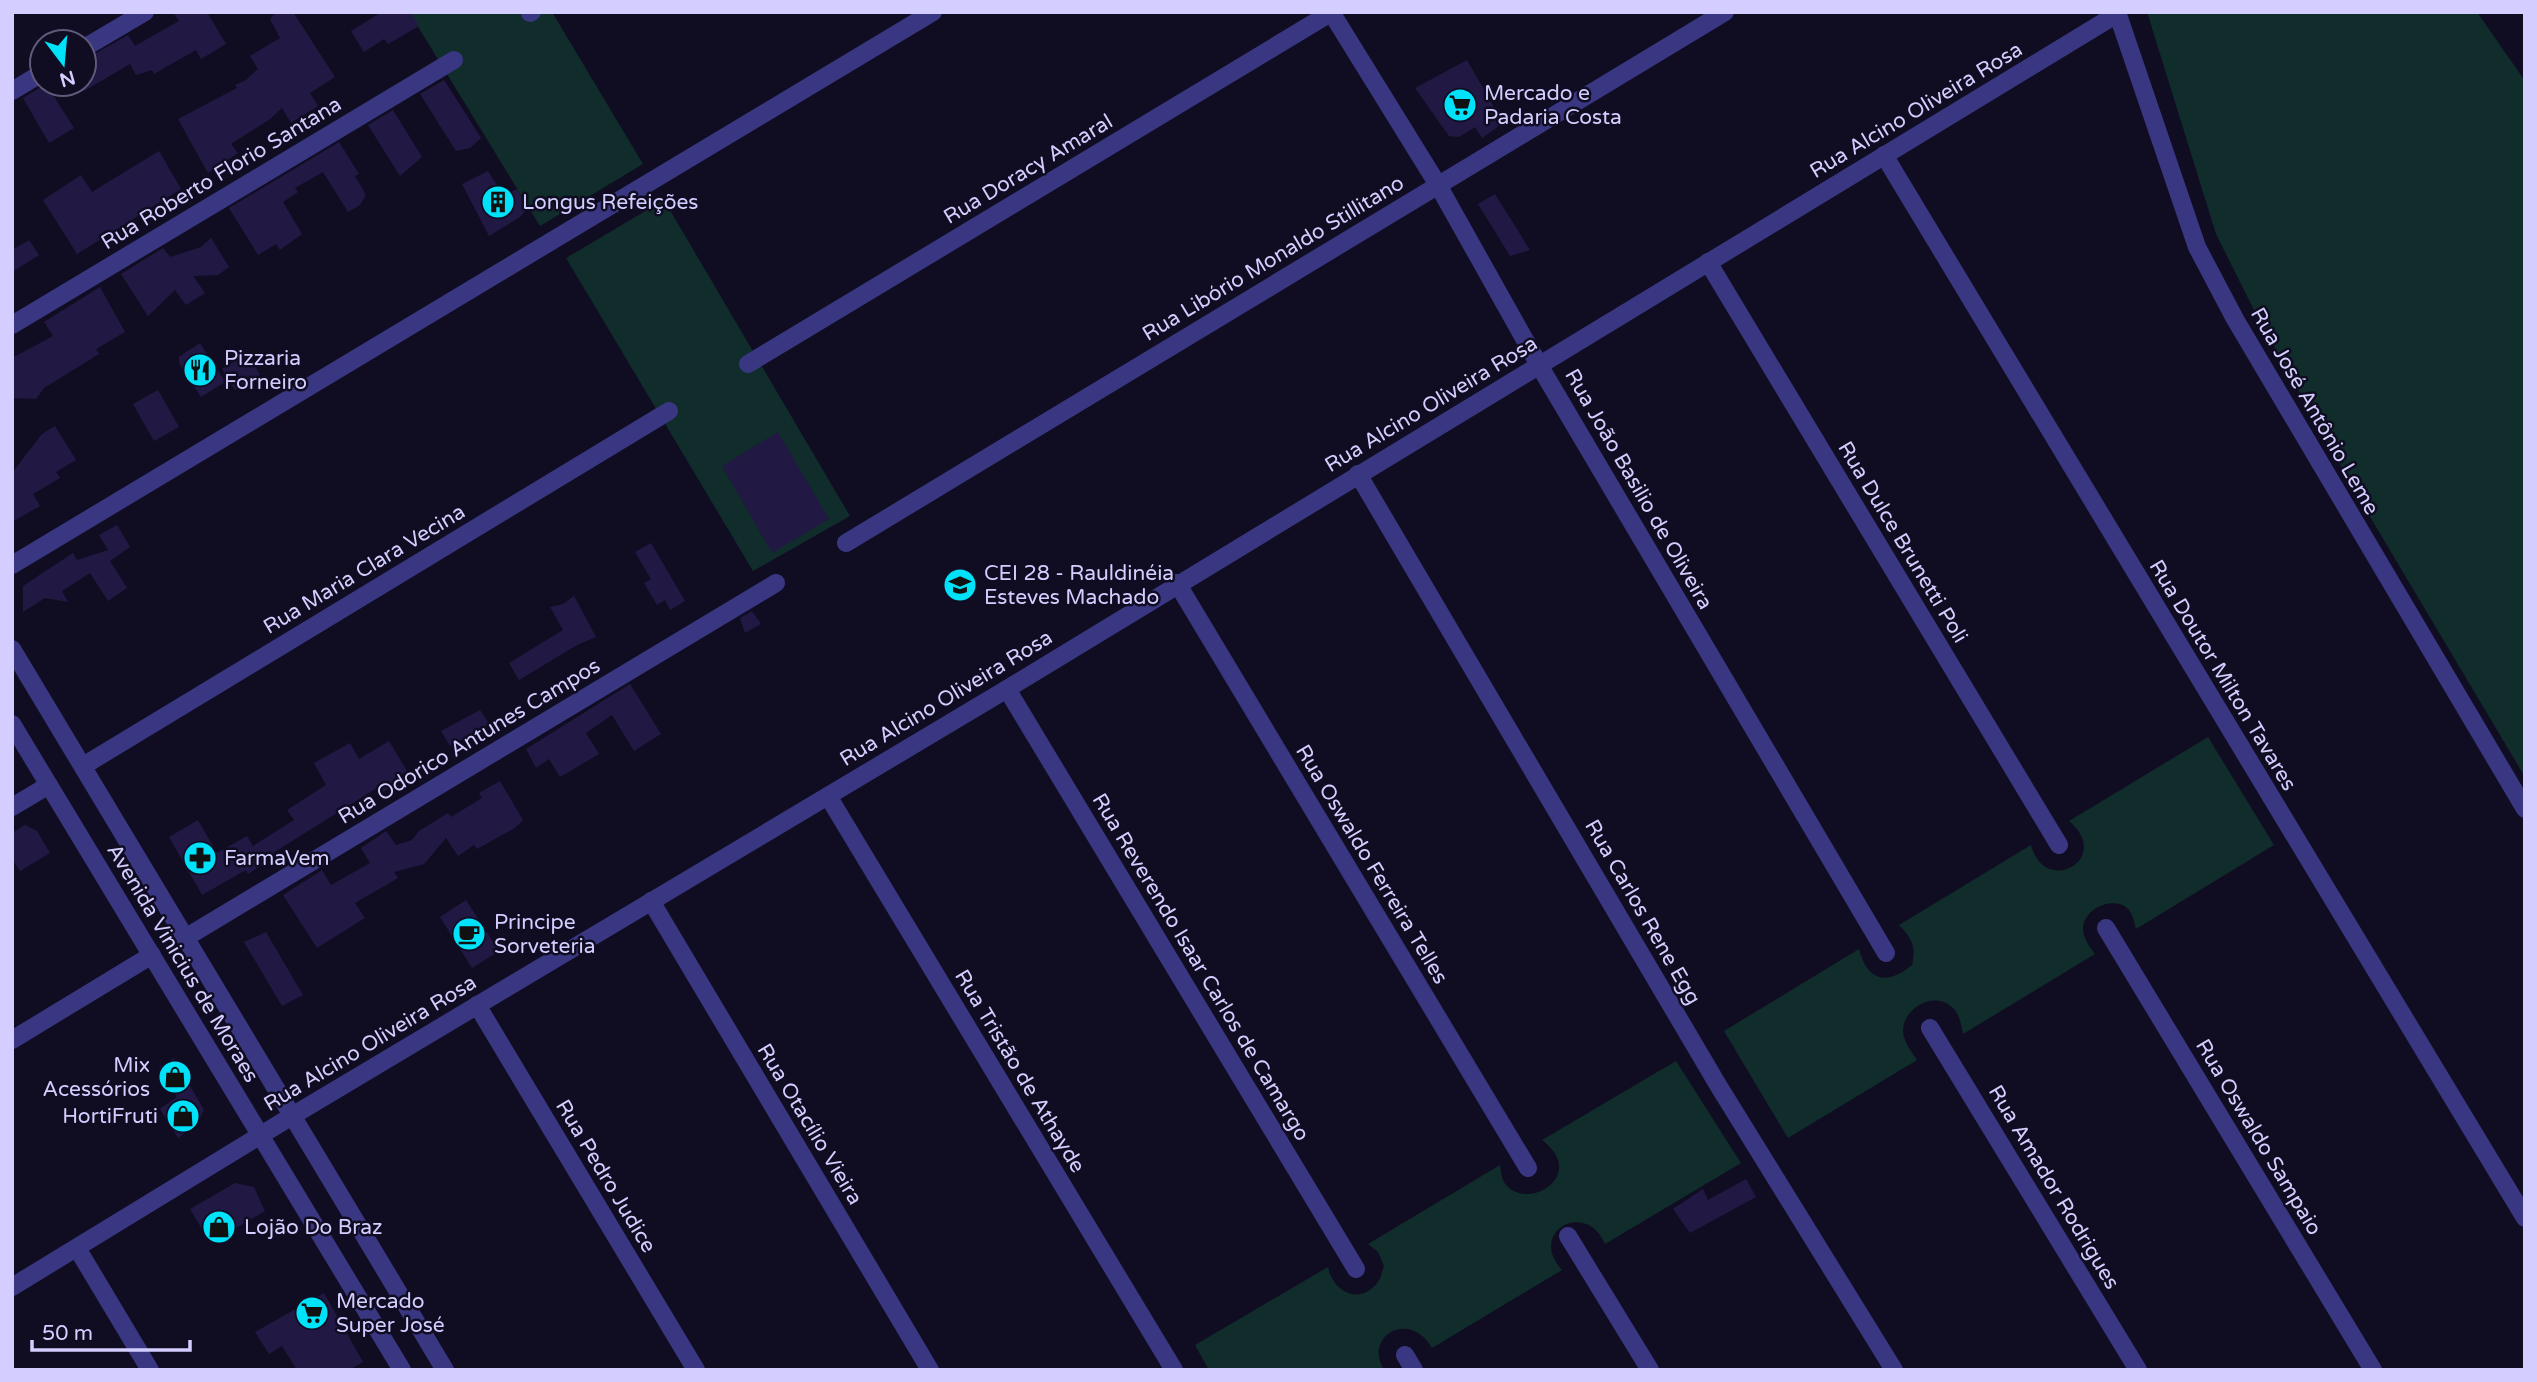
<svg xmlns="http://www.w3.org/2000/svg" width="2537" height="1382" viewBox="0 0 2537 1382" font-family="'Varela Round',sans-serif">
<rect width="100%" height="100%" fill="#100d22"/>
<!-- green -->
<g fill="#102c2b">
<path d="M 409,12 L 552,12 L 643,164 L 540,226 Z"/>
<path d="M 2147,12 L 2477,12 L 2525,81 L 2525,777 L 2360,500 L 2256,314 L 2216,234 Z"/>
<path d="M 664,200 L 850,516 L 753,571 L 566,258 Z"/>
<path d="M 2208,737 L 2274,845 L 2136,929 C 2134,922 2133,913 2127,908 C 2112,896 2084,909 2083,928 C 2083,938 2089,946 2095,954 L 1963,1034 C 1961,1025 1960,1015 1953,1008 C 1935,990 1904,1007 1903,1030 C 1903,1041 1911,1051 1917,1060 L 1788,1138 L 1724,1031 L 1859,949 C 1867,981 1887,986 1912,965 C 1916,946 1912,938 1899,925 L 2031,845 C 2044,897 2114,859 2069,821 Z"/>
<path d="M 1676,1061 L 1741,1163 L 1605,1244 C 1586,1199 1527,1232 1562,1270 L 1432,1348 C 1410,1309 1363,1336 1384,1370 L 1209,1370 L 1195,1345 L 1328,1267 C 1333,1292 1360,1306 1378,1282 C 1381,1278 1382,1271 1384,1266 L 1378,1252 L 1368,1244 L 1500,1165 C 1501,1170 1501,1177 1504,1182 C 1524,1214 1590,1176 1542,1140 Z"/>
</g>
<!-- building -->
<g fill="#211943">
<path d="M 173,12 L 207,12 L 226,44 L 201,59 L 196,50 L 154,74 L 152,70 L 136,75 L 130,64 L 84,91 L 84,60 L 128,35 L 135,46 L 179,21 Z"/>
<path d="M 276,12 L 293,12 L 335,77 L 310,93 L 318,106 L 291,123 L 282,108 L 270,119 L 231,144 L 238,153 L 208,173 L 178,119 L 237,88 L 235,85 L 246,80 L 258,69 L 250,56 L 280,38 L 270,19 Z"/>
<path d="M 382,12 L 411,12 L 419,26 L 388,44 L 384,39 L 364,52 L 351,31 Z"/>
<path d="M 1467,60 L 1503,123 L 1482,138 L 1475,127 L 1459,137 L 1449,136 L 1415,88 Z"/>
<path d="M 444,80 L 481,138 L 470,148 L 456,151 L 420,94 Z"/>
<path d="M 46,84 L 74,128 L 49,143 L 23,98 Z"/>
<path d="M 393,110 L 422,157 L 400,176 L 368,125 Z"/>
<path d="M 339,142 L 359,174 L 355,176 L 366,195 L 360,205 L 348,212 L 323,172 L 295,188 L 298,192 L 283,202 L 302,234 L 280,250 L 276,244 L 258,255 L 229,208 Z"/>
<path d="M 159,151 L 181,189 L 77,254 L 43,200 L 81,175 L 92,192 Z"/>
<path d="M 488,171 L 504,196 L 517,189 L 528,208 L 520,217 L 489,236 L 462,184 Z"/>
<path d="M 1495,194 L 1530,250 L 1510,256 L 1478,204 Z"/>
<path d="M 211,238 L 229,267 L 218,275 L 193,276 L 205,293 L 186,305 L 175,290 L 148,316 L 121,274 L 163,248 L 170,257 L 201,247 Z"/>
<path d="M 29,240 L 39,255 L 12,272 L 12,250 Z"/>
<path d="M 100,287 L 125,332 L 96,349 L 99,354 L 44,388 L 36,399 L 12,398 L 12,358 L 53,336 L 44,322 Z"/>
<path d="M 200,343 L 225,382 L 201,397 L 179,363 L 179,357 Z"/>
<path d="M 247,353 L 260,375 L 235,390 L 222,369 Z"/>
<path d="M 158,390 L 179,427 L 154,441 L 133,404 Z"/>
<path d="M 55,426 L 76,460 L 56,472 L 60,478 L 33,494 L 40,506 L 12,522 L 12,473 L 42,434 Z"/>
<path d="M 778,432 L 829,519 L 772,553 L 722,466 Z"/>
<path d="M 117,525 L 130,547 L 110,561 L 127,588 L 108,601 L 90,573 L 62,591 L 68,602 L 45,598 L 23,612 L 23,586 L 73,553 L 77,560 L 108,550 L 99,535 Z"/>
<path d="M 651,543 L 685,601 L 670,610 L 665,600 L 657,605 L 644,583 L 651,579 L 635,552 Z"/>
<path d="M 574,596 L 596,637 L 577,645 L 519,680 L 509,663 L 563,630 L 550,607 L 563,604 Z"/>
<path d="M 752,611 L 761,624 L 745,633 L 740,618 Z"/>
<path d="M 630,684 L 661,734 L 634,751 L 612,715 L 586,733 L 599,754 L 560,777 L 549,759 L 536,768 L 526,749 Z"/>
<path d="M 480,710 L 489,724 L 450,746 L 441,731 Z"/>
<path d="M 389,741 L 407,771 L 394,779 L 397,783 L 383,792 L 380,786 L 273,853 L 275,857 L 248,874 L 246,870 L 202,895 L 169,837 L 198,820 L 217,853 L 247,836 L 253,846 L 294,820 L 287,810 L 326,785 L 314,763 L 350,743 L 359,759 Z"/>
<path d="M 500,781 L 523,820 L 515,828 L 477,849 L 474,845 L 458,856 L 446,838 L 424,864 L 394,872 L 398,878 L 355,903 L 365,918 L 317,948 L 283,895 L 322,870 L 331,885 L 370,863 L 361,848 L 386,831 L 396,845 L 412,840 L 419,831 L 448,813 L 451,817 L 482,798 L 479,793 Z"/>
<path d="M 25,825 L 37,831 L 50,853 L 20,871 L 12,859 L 12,833 Z"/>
<path d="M 466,900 L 499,951 L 472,968 L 440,917 Z"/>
<path d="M 266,932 L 303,995 L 282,1006 L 244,942 Z"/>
<path d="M 174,1058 L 204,1110 L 198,1122 L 178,1138 L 160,1109 L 177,1097 L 159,1067 Z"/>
<path d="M 1746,1179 L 1756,1197 L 1690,1233 L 1673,1209 L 1703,1189 L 1708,1200 Z"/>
<path d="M 235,1183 L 254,1187 L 265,1211 L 210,1243 L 190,1209 Z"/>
<path d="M 324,1293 L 363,1362 L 349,1370 L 297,1370 L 282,1346 L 269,1354 L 255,1332 Z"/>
</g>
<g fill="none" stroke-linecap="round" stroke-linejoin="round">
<!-- minor -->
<g stroke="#393782" stroke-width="18">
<path d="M 1331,12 L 1438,185 L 1539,365 L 1886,953"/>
<path d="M 2117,12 L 2197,247 L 2235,319 L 2525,809"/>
<path d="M 530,13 L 532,12"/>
<path d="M 84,48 L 145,12"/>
<path d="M 12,91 L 42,73"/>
<path d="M 1884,155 L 2525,1218"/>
<path d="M 1708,262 L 2059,845"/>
<path d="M 12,325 L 454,60"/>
<path d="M 748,364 L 1332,12"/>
<path d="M 1358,474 L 1718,1085 L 1894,1370"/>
<path d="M 846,543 L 1725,12"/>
<path d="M 12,565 L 933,12"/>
<path d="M 1177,583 L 1528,1168"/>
<path d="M 12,649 L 445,1370"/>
<path d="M 1007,689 L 1356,1269"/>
<path d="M 12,724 L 402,1370"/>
<path d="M 83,766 L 669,411"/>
<path d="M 828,796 L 1174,1370"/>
<path d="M 12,807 L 49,785"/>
<path d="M 651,901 L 930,1370"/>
<path d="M 2106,928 L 2373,1370"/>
<path d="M 185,938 L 776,583"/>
<path d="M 477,1005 L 696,1370"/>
<path d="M 1930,1028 L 2138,1370"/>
<path d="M 12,1040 L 152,955"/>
<path d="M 1568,1236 L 1650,1370"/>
<path d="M 77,1248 L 150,1370"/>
<path d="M 12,1287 L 292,1116 L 1007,689 L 2117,14"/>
<path d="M 1405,1355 L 1414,1370"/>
</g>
</g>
<!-- icons -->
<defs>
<symbol id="supermarket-disc" viewBox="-11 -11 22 22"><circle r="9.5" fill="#00e2f9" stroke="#100d22"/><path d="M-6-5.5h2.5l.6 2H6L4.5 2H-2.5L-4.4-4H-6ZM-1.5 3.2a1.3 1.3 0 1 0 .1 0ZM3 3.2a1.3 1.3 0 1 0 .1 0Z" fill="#111"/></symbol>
<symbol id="building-disc" viewBox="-11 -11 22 22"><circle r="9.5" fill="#00e2f9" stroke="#100d22"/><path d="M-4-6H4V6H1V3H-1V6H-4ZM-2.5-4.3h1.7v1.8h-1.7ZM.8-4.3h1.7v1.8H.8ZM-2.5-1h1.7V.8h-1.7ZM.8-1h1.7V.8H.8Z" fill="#111"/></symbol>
<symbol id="restaurant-disc" viewBox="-11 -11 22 22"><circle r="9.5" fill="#00e2f9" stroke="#100d22"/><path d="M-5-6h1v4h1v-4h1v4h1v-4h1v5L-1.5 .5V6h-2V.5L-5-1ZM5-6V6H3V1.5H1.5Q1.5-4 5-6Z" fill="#111"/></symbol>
<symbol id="school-disc" viewBox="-11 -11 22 22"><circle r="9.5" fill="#00e2f9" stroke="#100d22"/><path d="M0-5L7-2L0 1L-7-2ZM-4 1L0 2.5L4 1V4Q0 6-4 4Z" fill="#111"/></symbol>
<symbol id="pharmacy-disc" viewBox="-11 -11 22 22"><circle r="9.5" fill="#00e2f9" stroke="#100d22"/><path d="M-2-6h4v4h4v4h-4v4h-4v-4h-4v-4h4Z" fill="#111"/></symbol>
<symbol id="cafe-disc" viewBox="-11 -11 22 22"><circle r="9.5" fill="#00e2f9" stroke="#100d22"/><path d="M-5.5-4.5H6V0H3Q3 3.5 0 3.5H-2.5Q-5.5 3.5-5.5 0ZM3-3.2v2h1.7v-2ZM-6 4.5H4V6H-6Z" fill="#111"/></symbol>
<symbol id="shop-disc" viewBox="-11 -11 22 22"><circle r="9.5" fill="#00e2f9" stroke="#100d22"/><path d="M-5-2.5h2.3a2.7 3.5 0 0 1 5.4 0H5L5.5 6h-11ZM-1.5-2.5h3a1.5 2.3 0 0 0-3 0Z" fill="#111"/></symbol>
</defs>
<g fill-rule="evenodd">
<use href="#supermarket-disc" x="1441" y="86" width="38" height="38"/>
<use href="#building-disc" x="479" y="183" width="38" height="38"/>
<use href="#restaurant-disc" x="181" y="351" width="38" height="38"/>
<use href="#school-disc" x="941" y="566" width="38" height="38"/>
<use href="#pharmacy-disc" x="181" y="839" width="38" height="38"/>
<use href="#cafe-disc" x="450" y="915" width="38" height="38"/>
<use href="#shop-disc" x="156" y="1058" width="38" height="38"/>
<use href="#shop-disc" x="164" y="1097" width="38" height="38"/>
<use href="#shop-disc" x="200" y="1208" width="38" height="38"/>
<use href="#supermarket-disc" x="293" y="1294" width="38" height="38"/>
</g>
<g text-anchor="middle" stroke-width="5" stroke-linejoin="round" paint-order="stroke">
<!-- poi labels -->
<g font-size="21" fill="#d3ceff" stroke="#100d22" text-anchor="start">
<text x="1484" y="100">Mercado e<tspan x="1484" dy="24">Padaria Costa</tspan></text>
<text x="522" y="209">Longus Refeições</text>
<text x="224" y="365">Pizzaria<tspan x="224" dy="24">Forneiro</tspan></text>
<text x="984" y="580">CEI 28 - Rauldinéia<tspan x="984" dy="24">Esteves Machado</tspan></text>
<text x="224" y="865">FarmaVem</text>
<text x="494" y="929">Principe<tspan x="494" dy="24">Sorveteria</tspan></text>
<text x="150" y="1072" text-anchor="end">Mix<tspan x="150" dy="24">Acessórios</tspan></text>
<text x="158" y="1123" text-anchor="end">HortiFruti</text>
<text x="244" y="1234">Lojão Do Braz</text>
<text x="336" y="1308">Mercado<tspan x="336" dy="24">Super José</tspan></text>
</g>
<!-- street labels -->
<g font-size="21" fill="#d3ceff" stroke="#100d22">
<text transform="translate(1916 110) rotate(-31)" y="7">Rua Alcino Oliveira Rosa</text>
<text transform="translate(1028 169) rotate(-31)" y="7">Rua Doracy Amaral</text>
<text transform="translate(221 173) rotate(-31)" y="7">Rua Roberto Florio Santana</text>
<text transform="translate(1273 258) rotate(-31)" y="7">Rua Libório Monaldo Stillitano</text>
<text transform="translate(1431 404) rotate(-31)" y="7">Rua Alcino Oliveira Rosa</text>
<text transform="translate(2315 411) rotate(60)" y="7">Rua José Antônio Leme</text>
<text transform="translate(1639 489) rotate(60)" y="7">Rua João Basilio de Oliveira</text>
<text transform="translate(1903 542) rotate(59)" y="7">Rua Dulce Brunetti Poli</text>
<text transform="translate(364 569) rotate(-31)" y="7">Rua Maria Clara Vecina</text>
<text transform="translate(2223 675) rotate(59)" y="7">Rua Doutor Milton Tavares</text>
<text transform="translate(946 698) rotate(-31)" y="7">Rua Alcino Oliveira Rosa</text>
<text transform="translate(469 741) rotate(-31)" y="7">Rua Odorico Antunes Campos</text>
<text transform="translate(1372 864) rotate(59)" y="7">Rua Oswaldo Ferreira Telles</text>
<text transform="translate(1643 912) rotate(60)" y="7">Rua Carlos Rene Egg</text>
<text transform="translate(183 963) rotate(59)" y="7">Avenida Vinicius de Moraes</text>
<text transform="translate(1201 967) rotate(59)" y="7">Rua Reverendo Isaar Carlos de Camargo</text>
<text transform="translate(370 1043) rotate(-31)" y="7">Rua Alcino Oliveira Rosa</text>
<text transform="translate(1020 1071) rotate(59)" y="7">Rua Tristão de Athayde</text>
<text transform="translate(810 1124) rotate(59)" y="7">Rua Otacílio Vieira</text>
<text transform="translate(2259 1137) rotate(59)" y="7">Rua Oswaldo Sampaio</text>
<text transform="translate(606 1176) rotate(59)" y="7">Rua Pedro Judice</text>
<text transform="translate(2054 1187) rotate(59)" y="7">Rua Amador Rodrigues</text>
</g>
</g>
<!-- border -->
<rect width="2537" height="1382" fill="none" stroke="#d3ceff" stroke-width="28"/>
<!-- north arrow -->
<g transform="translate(63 63) rotate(164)"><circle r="33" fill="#100d22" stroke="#5e5a7a" stroke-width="2"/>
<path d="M0-5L12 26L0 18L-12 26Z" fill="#00e2f9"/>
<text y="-10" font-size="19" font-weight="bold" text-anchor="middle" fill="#d3ceff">N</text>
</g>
<!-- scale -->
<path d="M32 1340v10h158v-10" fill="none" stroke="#d3ceff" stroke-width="3.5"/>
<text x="42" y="1340" font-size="21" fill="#d3ceff" stroke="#100d22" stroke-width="5" paint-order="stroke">50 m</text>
</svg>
